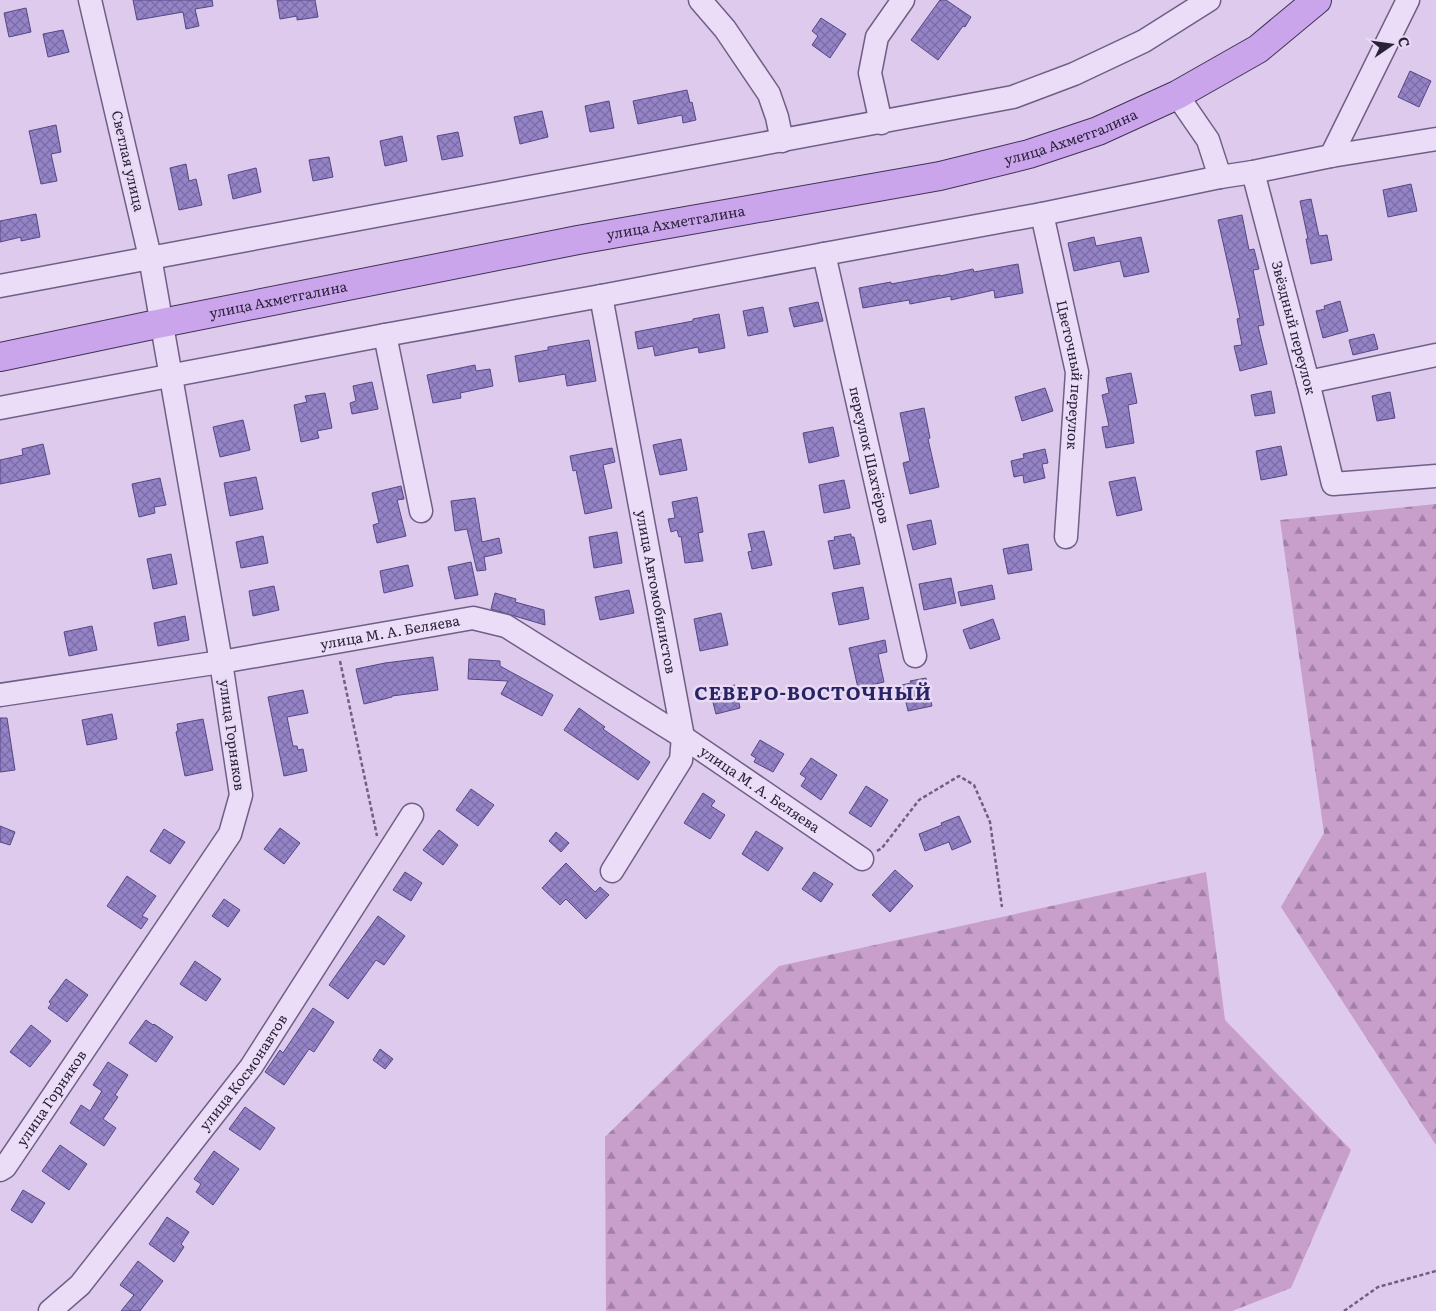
<svg xmlns="http://www.w3.org/2000/svg" width="1436" height="1311" viewBox="0 0 1436 1311" font-family="Literata,serif">
<defs>
<pattern id="forest-firs" width="22" height="20" patternUnits="userSpaceOnUse" patternTransform="scale(1.25)"><rect width="22" height="20" fill="#c89eca"/><path d="M5 1l3.5 6h-7zM16 11l3.5 6h-7z" fill="#a280a5"/></pattern>
<pattern id="building-cross-hatch" width="8" height="8" patternUnits="userSpaceOnUse" patternTransform="scale(1.25)"><rect width="8" height="8" fill="#9583c7"/><path d="M0 0l8 8M0 8l8-8" fill="none" stroke="#7a6ba3"/></pattern>
</defs>
<rect width="100%" height="100%" fill="#ddcaec"/>
<!-- forest -->
<g fill="url(#forest-firs)">
<path d="M 1436,504 L 1436,1145 L 1281,907 L 1324,833 L 1280,520 Z"/>
<path d="M 1206,872 L 1225,1020 L 1351,1150 L 1291,1288 L 1232,1311 L 606,1311 L 605,1137 L 779,966 Z"/>
</g>
<!-- building -->
<g fill="url(#building-cross-hatch)" stroke="#564785">
<path d="M 133,0 L 212,0 L 213,6 L 195,9 L 199,26 L 186,29 L 183,12 L 137,20 Z"/>
<path d="M 277,0 L 315,0 L 318,17 L 297,20 L 297,16 L 280,19 Z"/>
<path d="M 940,0 L 946,0 L 971,17 L 965,27 L 963,26 L 938,60 L 911,40 Z"/>
<path d="M 26,8 L 31,32 L 9,37 L 4,13 Z"/>
<path d="M 821,18 L 846,34 L 830,58 L 812,45 L 818,36 L 812,31 Z"/>
<path d="M 63,30 L 69,52 L 48,57 L 43,34 Z"/>
<path d="M 1410,71 L 1431,81 L 1419,107 L 1398,97 Z"/>
<path d="M 687,90 L 690,103 L 692,102 L 696,120 L 683,123 L 682,115 L 638,124 L 633,101 Z"/>
<path d="M 609,101 L 614,128 L 590,132 L 585,106 Z"/>
<path d="M 542,111 L 548,137 L 520,144 L 514,117 Z"/>
<path d="M 56,125 L 61,152 L 51,154 L 57,181 L 41,184 L 29,131 Z"/>
<path d="M 458,132 L 463,156 L 442,160 L 437,136 Z"/>
<path d="M 402,136 L 407,161 L 385,166 L 380,141 Z"/>
<path d="M 329,157 L 333,177 L 313,181 L 309,160 Z"/>
<path d="M 186,164 L 189,181 L 196,179 L 202,205 L 179,210 L 170,168 Z"/>
<path d="M 256,168 L 261,192 L 233,199 L 228,175 Z"/>
<path d="M 1411,184 L 1417,211 L 1388,217 L 1383,190 Z"/>
<path d="M 1311,199 L 1319,236 L 1327,235 L 1332,260 L 1311,264 L 1306,239 L 1308,239 L 1300,201 Z"/>
<path d="M 36,214 L 40,237 L 21,241 L 21,237 L 0,242 L 0,221 Z"/>
<path d="M 1242,215 L 1249,250 L 1254,249 L 1259,269 L 1253,270 L 1264,325 L 1258,326 L 1267,364 L 1240,371 L 1234,346 L 1242,345 L 1237,319 L 1240,318 L 1218,220 Z"/>
<path d="M 1094,237 L 1096,246 L 1141,237 L 1149,272 L 1124,277 L 1120,261 L 1074,271 L 1068,243 Z"/>
<path d="M 1018,264 L 1023,293 L 995,298 L 994,290 L 951,300 L 951,296 L 910,304 L 909,300 L 863,308 L 859,288 L 891,282 L 891,284 L 940,275 L 940,276 L 973,269 L 974,272 Z"/>
<path d="M 1340,301 L 1348,331 L 1323,338 L 1316,311 L 1325,309 L 1324,306 Z"/>
<path d="M 818,302 L 823,321 L 794,327 L 789,308 Z"/>
<path d="M 763,307 L 768,332 L 748,336 L 743,311 Z"/>
<path d="M 719,314 L 725,348 L 699,353 L 698,347 L 655,356 L 653,346 L 638,349 L 635,332 L 693,321 L 693,319 Z"/>
<path d="M 1374,334 L 1378,349 L 1353,355 L 1349,340 Z"/>
<path d="M 589,340 L 596,381 L 567,386 L 565,374 L 519,382 L 515,356 L 548,350 L 548,347 Z"/>
<path d="M 475,365 L 476,371 L 490,369 L 493,386 L 460,393 L 461,398 L 433,403 L 427,375 Z"/>
<path d="M 1131,373 L 1137,403 L 1128,405 L 1134,443 L 1106,448 L 1102,427 L 1109,426 L 1102,395 L 1109,393 L 1106,378 Z"/>
<path d="M 372,382 L 378,409 L 352,414 L 350,403 L 356,401 L 353,386 Z"/>
<path d="M 1045,388 L 1053,411 L 1022,421 L 1015,397 Z"/>
<path d="M 1271,391 L 1275,413 L 1255,416 L 1251,395 Z"/>
<path d="M 1390,392 L 1395,418 L 1377,421 L 1372,396 Z"/>
<path d="M 325,393 L 332,428 L 317,431 L 319,438 L 301,442 L 294,405 L 307,402 L 305,396 Z"/>
<path d="M 924,408 L 930,438 L 928,439 L 939,487 L 910,494 L 903,463 L 910,461 L 900,413 Z"/>
<path d="M 243,420 L 250,450 L 220,457 L 213,427 Z"/>
<path d="M 833,427 L 839,456 L 809,463 L 803,433 Z"/>
<path d="M 681,439 L 687,470 L 660,475 L 653,445 Z"/>
<path d="M 43,444 L 50,474 L 0,484 L 0,460 L 23,455 L 22,449 Z"/>
<path d="M 1281,446 L 1287,475 L 1261,480 L 1256,451 Z"/>
<path d="M 612,448 L 615,462 L 603,465 L 612,508 L 585,514 L 576,470 L 573,471 L 570,456 Z"/>
<path d="M 1045,449 L 1048,463 L 1042,464 L 1045,478 L 1024,483 L 1023,475 L 1014,477 L 1011,461 L 1024,458 L 1023,454 Z"/>
<path d="M 256,477 L 263,509 L 230,516 L 224,483 Z"/>
<path d="M 1135,477 L 1142,510 L 1117,516 L 1109,482 Z"/>
<path d="M 160,478 L 166,505 L 154,507 L 155,513 L 139,517 L 132,484 Z"/>
<path d="M 844,480 L 850,508 L 824,513 L 819,485 Z"/>
<path d="M 401,486 L 404,499 L 397,500 L 406,536 L 377,543 L 373,525 L 379,523 L 372,493 Z"/>
<path d="M 697,497 L 703,532 L 698,533 L 703,561 L 685,563 L 681,536 L 679,537 L 677,530 L 671,532 L 668,519 L 675,518 L 672,502 Z"/>
<path d="M 475,498 L 482,542 L 499,538 L 502,553 L 484,557 L 486,570 L 477,571 L 467,529 L 455,531 L 451,501 Z"/>
<path d="M 931,520 L 936,544 L 913,550 L 907,525 Z"/>
<path d="M 764,531 L 772,565 L 752,569 L 748,552 L 752,551 L 748,534 Z"/>
<path d="M 617,532 L 622,563 L 594,568 L 589,537 Z"/>
<path d="M 851,534 L 851,537 L 854,537 L 860,564 L 834,569 L 828,541 L 835,540 L 834,537 Z"/>
<path d="M 263,536 L 268,563 L 241,568 L 236,542 Z"/>
<path d="M 1028,544 L 1032,570 L 1008,574 L 1003,549 Z"/>
<path d="M 171,554 L 177,584 L 153,589 L 147,559 Z"/>
<path d="M 471,562 L 478,595 L 455,599 L 448,567 Z"/>
<path d="M 408,565 L 413,586 L 384,593 L 380,571 Z"/>
<path d="M 951,578 L 956,603 L 924,610 L 919,584 Z"/>
<path d="M 992,585 L 995,599 L 961,606 L 958,592 Z"/>
<path d="M 274,586 L 279,610 L 253,616 L 249,591 Z"/>
<path d="M 863,587 L 869,619 L 839,625 L 832,593 Z"/>
<path d="M 629,590 L 634,613 L 600,620 L 595,597 Z"/>
<path d="M 495,593 L 516,599 L 515,602 L 544,610 L 545,625 L 491,609 Z"/>
<path d="M 721,613 L 728,645 L 700,651 L 694,619 Z"/>
<path d="M 185,616 L 189,640 L 158,646 L 154,623 Z"/>
<path d="M 993,619 L 1000,639 L 970,649 L 963,630 Z"/>
<path d="M 92,626 L 97,650 L 69,656 L 64,632 Z"/>
<path d="M 885,640 L 887,652 L 878,654 L 884,682 L 858,688 L 849,648 Z"/>
<path d="M 433,657 L 438,690 L 392,696 L 392,697 L 364,704 L 356,669 L 385,663 Z"/>
<path d="M 469,659 L 500,661 L 500,666 L 553,695 L 542,716 L 501,694 L 508,681 L 468,679 Z"/>
<path d="M 926,678 L 932,706 L 908,711 L 902,685 L 911,683 L 910,681 Z"/>
<path d="M 735,685 L 740,708 L 716,714 L 711,695 L 724,692 L 723,687 Z"/>
<path d="M 303,690 L 308,713 L 287,717 L 293,746 L 297,746 L 298,750 L 303,749 L 307,771 L 284,776 L 268,697 Z"/>
<path d="M 579,708 L 605,727 L 603,729 L 650,762 L 638,780 L 564,730 Z"/>
<path d="M 112,714 L 117,739 L 87,745 L 82,720 Z"/>
<path d="M 0,718 L 7,718 L 15,770 L 0,772 Z"/>
<path d="M 203,719 L 213,770 L 185,776 L 176,732 L 178,731 L 177,724 Z"/>
<path d="M 760,740 L 784,754 L 773,772 L 754,762 L 756,758 L 751,755 Z"/>
<path d="M 811,758 L 837,775 L 821,800 L 801,786 L 806,778 L 800,774 Z"/>
<path d="M 866,786 L 888,800 L 871,827 L 849,813 Z"/>
<path d="M 471,789 L 494,805 L 478,826 L 456,810 Z"/>
<path d="M 703,793 L 715,801 L 711,806 L 725,815 L 710,839 L 684,823 Z"/>
<path d="M 959,816 L 971,842 L 952,850 L 949,842 L 925,851 L 919,834 L 942,825 L 941,823 Z"/>
<path d="M 0,826 L 15,832 L 10,845 L 0,842 Z"/>
<path d="M 280,828 L 300,843 L 284,864 L 264,849 Z"/>
<path d="M 164,829 L 185,842 L 170,864 L 150,851 Z"/>
<path d="M 439,830 L 458,845 L 443,865 L 423,850 Z"/>
<path d="M 756,831 L 783,848 L 768,871 L 742,854 Z"/>
<path d="M 556,832 L 569,843 L 561,852 L 549,841 Z"/>
<path d="M 566,863 L 595,892 L 600,887 L 609,895 L 586,919 L 566,899 L 560,905 L 542,888 Z"/>
<path d="M 895,870 L 913,886 L 890,912 L 872,895 Z"/>
<path d="M 405,872 L 422,883 L 411,901 L 393,890 Z"/>
<path d="M 814,872 L 833,884 L 821,902 L 802,889 Z"/>
<path d="M 127,876 L 156,896 L 142,916 L 148,919 L 141,929 L 107,906 Z"/>
<path d="M 224,899 L 240,910 L 228,927 L 212,916 Z"/>
<path d="M 378,916 L 405,936 L 384,965 L 376,960 L 348,999 L 329,985 Z"/>
<path d="M 195,961 L 221,979 L 206,1001 L 180,984 Z"/>
<path d="M 66,979 L 88,995 L 67,1022 L 48,1008 L 51,1004 L 49,1002 Z"/>
<path d="M 313,1008 L 334,1022 L 314,1052 L 309,1049 L 284,1085 L 265,1072 L 280,1050 L 283,1053 Z"/>
<path d="M 146,1020 L 153,1025 L 154,1024 L 173,1037 L 156,1062 L 129,1043 Z"/>
<path d="M 31,1025 L 51,1041 L 30,1067 L 10,1052 Z"/>
<path d="M 380,1049 L 393,1059 L 385,1069 L 373,1060 Z"/>
<path d="M 108,1062 L 128,1075 L 115,1095 L 118,1097 L 103,1119 L 116,1128 L 104,1146 L 70,1123 L 81,1105 L 90,1111 L 102,1091 L 93,1085 Z"/>
<path d="M 245,1107 L 275,1128 L 260,1150 L 229,1129 Z"/>
<path d="M 60,1145 L 87,1164 L 69,1190 L 42,1171 Z"/>
<path d="M 214,1151 L 239,1169 L 213,1205 L 196,1192 L 201,1184 L 194,1179 Z"/>
<path d="M 23,1190 L 45,1203 L 32,1223 L 11,1210 Z"/>
<path d="M 167,1217 L 189,1232 L 181,1244 L 184,1247 L 174,1262 L 149,1244 Z"/>
<path d="M 138,1261 L 163,1281 L 140,1311 L 121,1311 L 134,1295 L 120,1285 Z"/>
</g>
<g fill="none" stroke-linecap="round" stroke-linejoin="round">
<defs>
<g id="minor">
<path d="M 700,0 L 725,29 L 769,94 L 777,117 L 782,141"/>
<path d="M 1177,95 L 1208,140 L 1220,177"/>
<path d="M 881,123 L 870,73 L 877,37 L 903,0"/>
<path d="M 1331,156 L 1408,0"/>
<path id="s1" d="M 1253,172 L 1308,382 L 1333,484 L 1436,476"/>
<path id="s2" d="M 1042,214 L 1077,372 L 1066,537"/>
<path id="s3" d="M 824,254 L 915,656"/>
<path d="M 0,286 L 1013,97 L 1074,74 L 1144,41 L 1209,0"/>
<path id="s4" d="M 601,296 L 683,737 L 681,760 L 612,871"/>
<path d="M 385,335 L 421,511"/>
<path d="M 1308,382 L 1436,355"/>
<path d="M 0,408 L 385,335 L 601,296 L 824,254 L 1042,214 L 1220,177 L 1253,172 L 1331,156 L 1436,139"/>
<path id="s5" d="M 0,695 L 221,662 L 473,618 L 506,626 L 683,737 L 862,859"/>
<path id="s6" d="M 0,1170 L 5,1167 L 230,834 L 241,795 L 221,662 L 150,257 L 90,0"/>
<path id="s7" d="M 50,1311 L 80,1285 L 251,1067 L 412,815"/>
</g>
<g id="major">
<path id="s8" d="M 0,357 L 162,323 L 578,240 L 940,176 L 1029,154 L 1098,131 L 1177,95 L 1258,49 L 1317,0"/>
</g>
</defs>
<!-- minor casing -->
<use href="#minor" stroke="#6f5f87" stroke-width="25"/>
<!-- major casing -->
<use href="#major" stroke="#3e3356" stroke-width="30"/>
<!-- path -->
<g stroke="#6f5f87" stroke-width="2.5" stroke-dasharray="4 2.5" stroke-linecap="butt">
<path d="M 340,661 L 377,836"/>
<path d="M 877,851 L 882,848 L 919,800 L 959,776 L 974,785 L 990,822 L 1002,907"/>
<path d="M 1344,1311 L 1378,1287 L 1436,1271"/>
</g>
<!-- minor -->
<use href="#minor" stroke="#ebddf7" stroke-width="22"/>
<!-- major -->
<use href="#major" stroke="#cba5eb" stroke-width="28"/>
</g>
<g text-anchor="middle" stroke-width="5" stroke-linejoin="round" paint-order="stroke">
<!-- street labels -->
<g font-size="14" fill="#292239" stroke="#e8d9f4">
<text dy="5" stroke="none"><textPath href="#s8" startOffset="1094">улица Ахметгалина</textPath></text>
<text transform="translate(128 161) rotate(77)" y="5">Светлая улица</text>
<text dy="5" stroke="none"><textPath href="#s8" startOffset="689">улица Ахметгалина</textPath></text>
<text dy="5" stroke="none"><textPath href="#s8" startOffset="284">улица Ахметгалина</textPath></text>
<text dy="5" stroke="none"><textPath href="#s1" startOffset="161">Звёздный переулок</textPath></text>
<text dy="5" stroke="none"><textPath href="#s2" startOffset="164">Цветочный переулок</textPath></text>
<text dy="5" stroke="none"><textPath href="#s3" startOffset="206">переулок Шахтёров</textPath></text>
<text dy="5" stroke="none"><textPath href="#s4" startOffset="301">улица Автомобилистов</textPath></text>
<text dy="5" stroke="none"><textPath href="#s5" startOffset="395">улица М. А. Беляева</textPath></text>
<text transform="translate(232 735) rotate(82)" y="5">улица Горняков</text>
<text dy="5" stroke="none"><textPath href="#s5" startOffset="815">улица М. А. Беляева</textPath></text>
<text dy="5" stroke="none"><textPath href="#s7" startOffset="308">улица Космонавтов</textPath></text>
<text dy="5" stroke="none"><textPath href="#s6" startOffset="89">улица Горняков</textPath></text>
</g>
<!-- district labels -->
<g font-size="19" font-weight="bold" letter-spacing="1" fill="#282463" stroke="#e8d9f4">
<text x="813" y="700">СЕВЕРО-ВОСТОЧНЫЙ</text>
</g>
</g>
<!-- north arrow -->
<g transform="translate(1391 45) rotate(77)" stroke="#e8d9f4" stroke-width="4" paint-order="stroke">
<path d="M0-4L9 19L0 12L-9 19Z" fill="#292239"/>
<text y="-8" font-size="14" font-weight="bold" text-anchor="middle" fill="#292239">С</text>
</g>
</svg>
